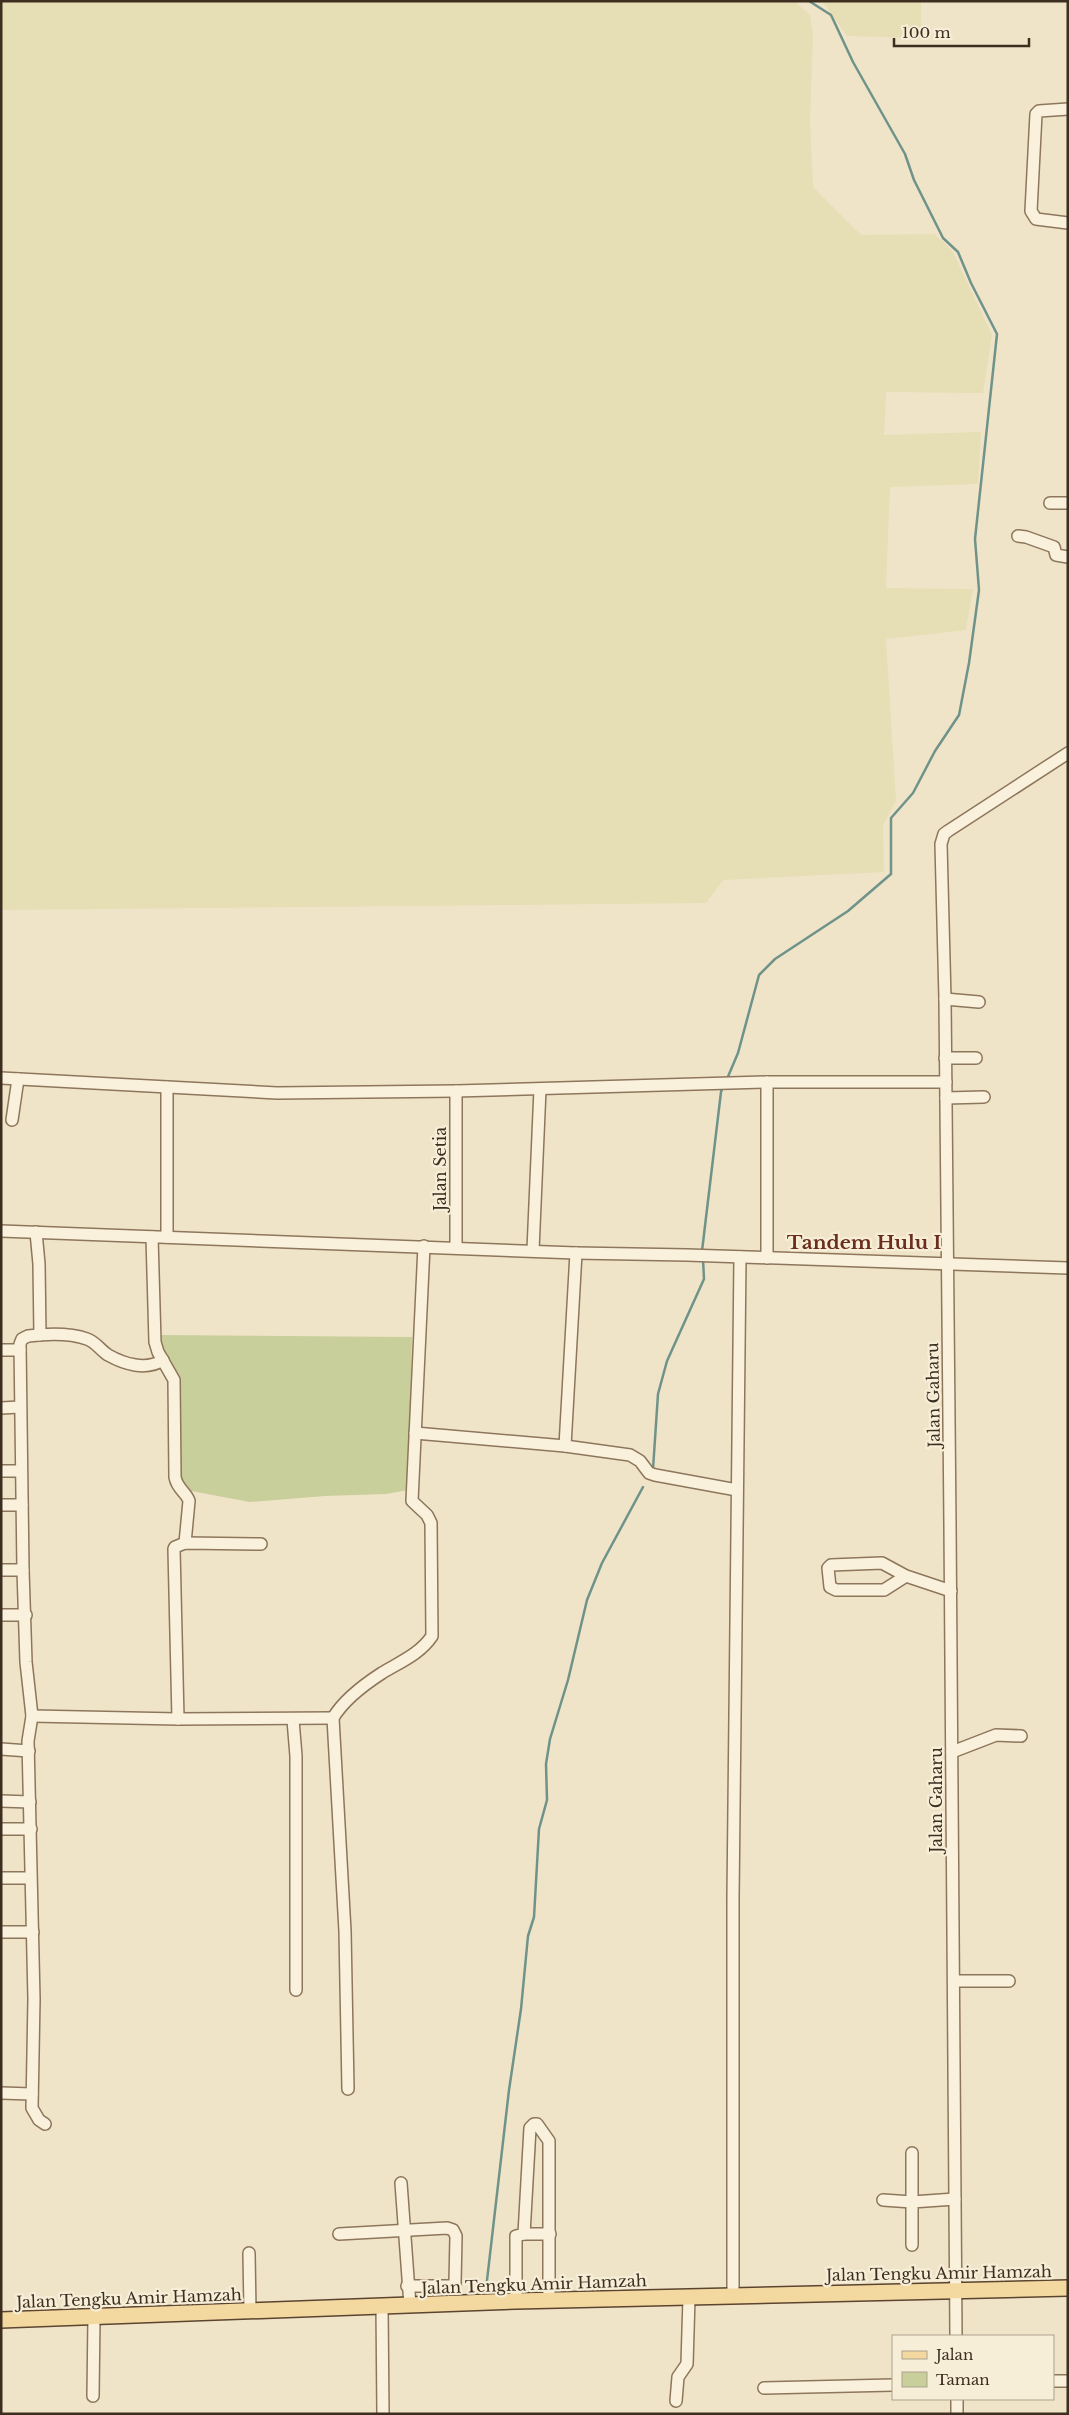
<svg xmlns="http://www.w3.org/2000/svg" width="1069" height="2415" viewBox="0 0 1069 2415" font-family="'Libre Baskerville',serif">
<rect width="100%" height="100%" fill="#f0e4c8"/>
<!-- farmland -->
<g fill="#e6deb5">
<path d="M 1,1 L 794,1 L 810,15 L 813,36 L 810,120 L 813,187 L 861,235 L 934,234 L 952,250 L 992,335 L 983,393 L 886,392 L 884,435 L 981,432 L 978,484 L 890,487 L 886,588 L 973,589 L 966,630 L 886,639 L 896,801 L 883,825 L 884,872 L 723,880 L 706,903 L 1,910 Z"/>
<path d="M 822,1 L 921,1 L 921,38 L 847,36 Z"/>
</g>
<!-- green -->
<path fill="#c9cf9b" d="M 161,1335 L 412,1337 L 408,1490 L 386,1494 L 325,1496 L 250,1502 L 191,1491 L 179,1481 L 175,1374 L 162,1349 Z"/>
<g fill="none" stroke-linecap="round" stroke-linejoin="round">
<!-- stream -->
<g stroke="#6f938a" stroke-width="2.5">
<path d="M 727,1079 L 738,1053 L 759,975 L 775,959 L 848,911 L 891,874 L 891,818 L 913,793 L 935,751 L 959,715 L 969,663 L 979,590 L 975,539 L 997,334 L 971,283 L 958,252 L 943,238 L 914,180 L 905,154 L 853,62 L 831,15 L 809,1"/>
<path d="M 702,1251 L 721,1092 L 723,1086"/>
<path d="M 653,1469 L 658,1394 L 667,1361 L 704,1279 L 703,1259"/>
<path d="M 486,2289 L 509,2090 L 521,2009 L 528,1936 L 534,1917 L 539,1829 L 547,1800 L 546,1764 L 550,1739 L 568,1680 L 587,1600 L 602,1563 L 643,1487"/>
</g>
<defs>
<g id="minor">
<path d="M 1068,109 L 1039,111 L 1036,114 L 1031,211 L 1036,219 L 1068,223"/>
<path d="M 1050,503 L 1068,503"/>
<path d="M 1018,536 L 1026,537 L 1054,547 L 1056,555 L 1068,557"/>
<path d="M 945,999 L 979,1002"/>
<path d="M 945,1058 L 976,1058"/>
<path d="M 1,1078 L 277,1093 L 456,1091 L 767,1082 L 946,1082"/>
<path d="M 767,1082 L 767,1258"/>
<path d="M 167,1087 L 167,1237"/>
<path d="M 946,1098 L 984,1097"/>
<path d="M 12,1120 L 18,1079"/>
<path d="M 1,1231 L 576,1253 L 687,1255 L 1068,1268"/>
<path d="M 36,1232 L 39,1264 L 40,1335"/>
<path d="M 152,1237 L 155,1342 L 158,1352 L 174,1380 L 175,1477 C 177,1489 187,1493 189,1501 L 185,1543"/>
<path d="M 456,1247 L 456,1091"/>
<path d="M 533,1250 L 540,1089"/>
<path d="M 1,1350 L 20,1350"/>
<path d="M 1,1408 L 20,1407"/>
<path d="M 415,1433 L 565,1446 L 630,1455 L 640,1461 L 649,1473 L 655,1475 L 737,1490"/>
<path d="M 565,1446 L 576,1253"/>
<path d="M 1,1471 L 21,1471"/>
<path d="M 1,1505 L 22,1505"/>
<path d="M 261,1544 L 185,1543 L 175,1547 L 174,1549 L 178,1719 L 333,1718"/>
<path d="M 1,1570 L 23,1570"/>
<path d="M 906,1576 L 884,1590 L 836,1590 L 830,1587 L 828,1568 L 831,1565 L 882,1563 L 906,1576 L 951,1591"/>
<path d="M 1,1615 L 26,1615"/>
<path d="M 32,1716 L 178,1719"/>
<path d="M 293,1720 L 296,1756 L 296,1990"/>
<path d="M 1,1749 L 29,1751"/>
<path d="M 952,1752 L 996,1735 L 1021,1736"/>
<path d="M 1,1801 L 30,1802"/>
<path d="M 1,1829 L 31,1829"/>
<path d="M 1,1878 L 30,1878"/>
<path d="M 1,1932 L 33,1932"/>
<path d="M 954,1981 L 1009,1981"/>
<path d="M 348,2089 L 345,1931 L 333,1718 C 343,1701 365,1684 382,1673 C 400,1662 420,1654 432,1636 L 431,1523 L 427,1515 L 412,1501 L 424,1246"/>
<path d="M 1,2093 L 32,2094"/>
<path d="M 45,2124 L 39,2120 L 32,2108 L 34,1999 L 28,1741 L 32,1716 L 26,1662 L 23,1570 L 20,1344 L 22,1339 L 28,1336 C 45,1334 70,1333 87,1339 C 96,1342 100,1350 108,1355 C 124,1364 146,1371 163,1360"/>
<path d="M 401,2183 L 410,2305"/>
<path d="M 883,2200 L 912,2202 L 912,2153"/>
<path d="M 339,2234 L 447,2228 L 453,2230 L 456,2236 L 455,2283 L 452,2286 L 407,2286"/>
<path d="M 524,2234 L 550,2234"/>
<path d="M 912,2245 L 912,2202 L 955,2199"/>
<path d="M 249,2253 L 250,2311"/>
<path d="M 733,2296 L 733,1899 L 740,1257"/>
<path d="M 516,2301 L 516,2236 L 524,2234 L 530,2128 L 534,2124 L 537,2124 L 549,2141 L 549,2301"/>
<path d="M 382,2306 L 383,2414"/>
<path d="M 956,2336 L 950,1525 L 945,999 L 941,844 L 944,834 L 948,831 L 1068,753"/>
<path d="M 1053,2381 L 1068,2381"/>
<path d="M 764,2388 L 893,2385"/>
<path d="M 93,2396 L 94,2317"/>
<path d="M 957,2399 L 957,2414"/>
<path d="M 676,2401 L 678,2377 L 687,2364 L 689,2298"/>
</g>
<path id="major" d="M 1,2320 L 516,2301 L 1068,2288"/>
</defs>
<!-- minor casing -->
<use href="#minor" stroke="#8d765c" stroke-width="14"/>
<!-- major casing -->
<use href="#major" stroke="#5b4430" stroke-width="18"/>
<!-- minor -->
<use href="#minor" stroke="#faf1dc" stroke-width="11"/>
<!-- major -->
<use href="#major" stroke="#f3d9a0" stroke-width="15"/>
</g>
<g text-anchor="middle" stroke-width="4.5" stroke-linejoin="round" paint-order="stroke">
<!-- street labels -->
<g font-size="16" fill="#3d2e20" stroke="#f7eed8">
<text transform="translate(440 1169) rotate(-90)" y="6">Jalan Setia</text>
<text transform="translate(933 1395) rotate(-91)" y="6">Jalan Gaharu</text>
<text transform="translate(936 1800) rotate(-90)" y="6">Jalan Gaharu</text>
<text transform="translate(939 2273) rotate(-1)" y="6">Jalan Tengku Amir Hamzah</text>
<text transform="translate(534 2284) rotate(-2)" y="6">Jalan Tengku Amir Hamzah</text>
<text transform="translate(129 2298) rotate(-2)" y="6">Jalan Tengku Amir Hamzah</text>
</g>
<!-- quarter labels -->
<g font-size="19" font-weight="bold" fill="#6b2e1e" stroke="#f7eed8">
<text x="864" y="1249">Tandem Hulu I</text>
</g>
</g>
<!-- border -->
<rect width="1069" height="2415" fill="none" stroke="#3d2e20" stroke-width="5"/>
<!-- legend -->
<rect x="892" y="2335" width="162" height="65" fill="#f7eed8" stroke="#ada18e"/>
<rect x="902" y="2351" width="25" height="8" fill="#f3d9a0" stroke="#ada18e"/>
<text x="936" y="2360" font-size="15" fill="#3d2e20">Jalan</text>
<rect x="902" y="2372" width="25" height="15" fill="#c9cf9b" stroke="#ada18e"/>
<text x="936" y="2385" font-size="15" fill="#3d2e20">Taman</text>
<!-- scale -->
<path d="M894 38v8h135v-8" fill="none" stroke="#3d2e20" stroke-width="2.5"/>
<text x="902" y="38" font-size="15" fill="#3d2e20" stroke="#f7eed8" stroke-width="4" paint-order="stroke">100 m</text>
</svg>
